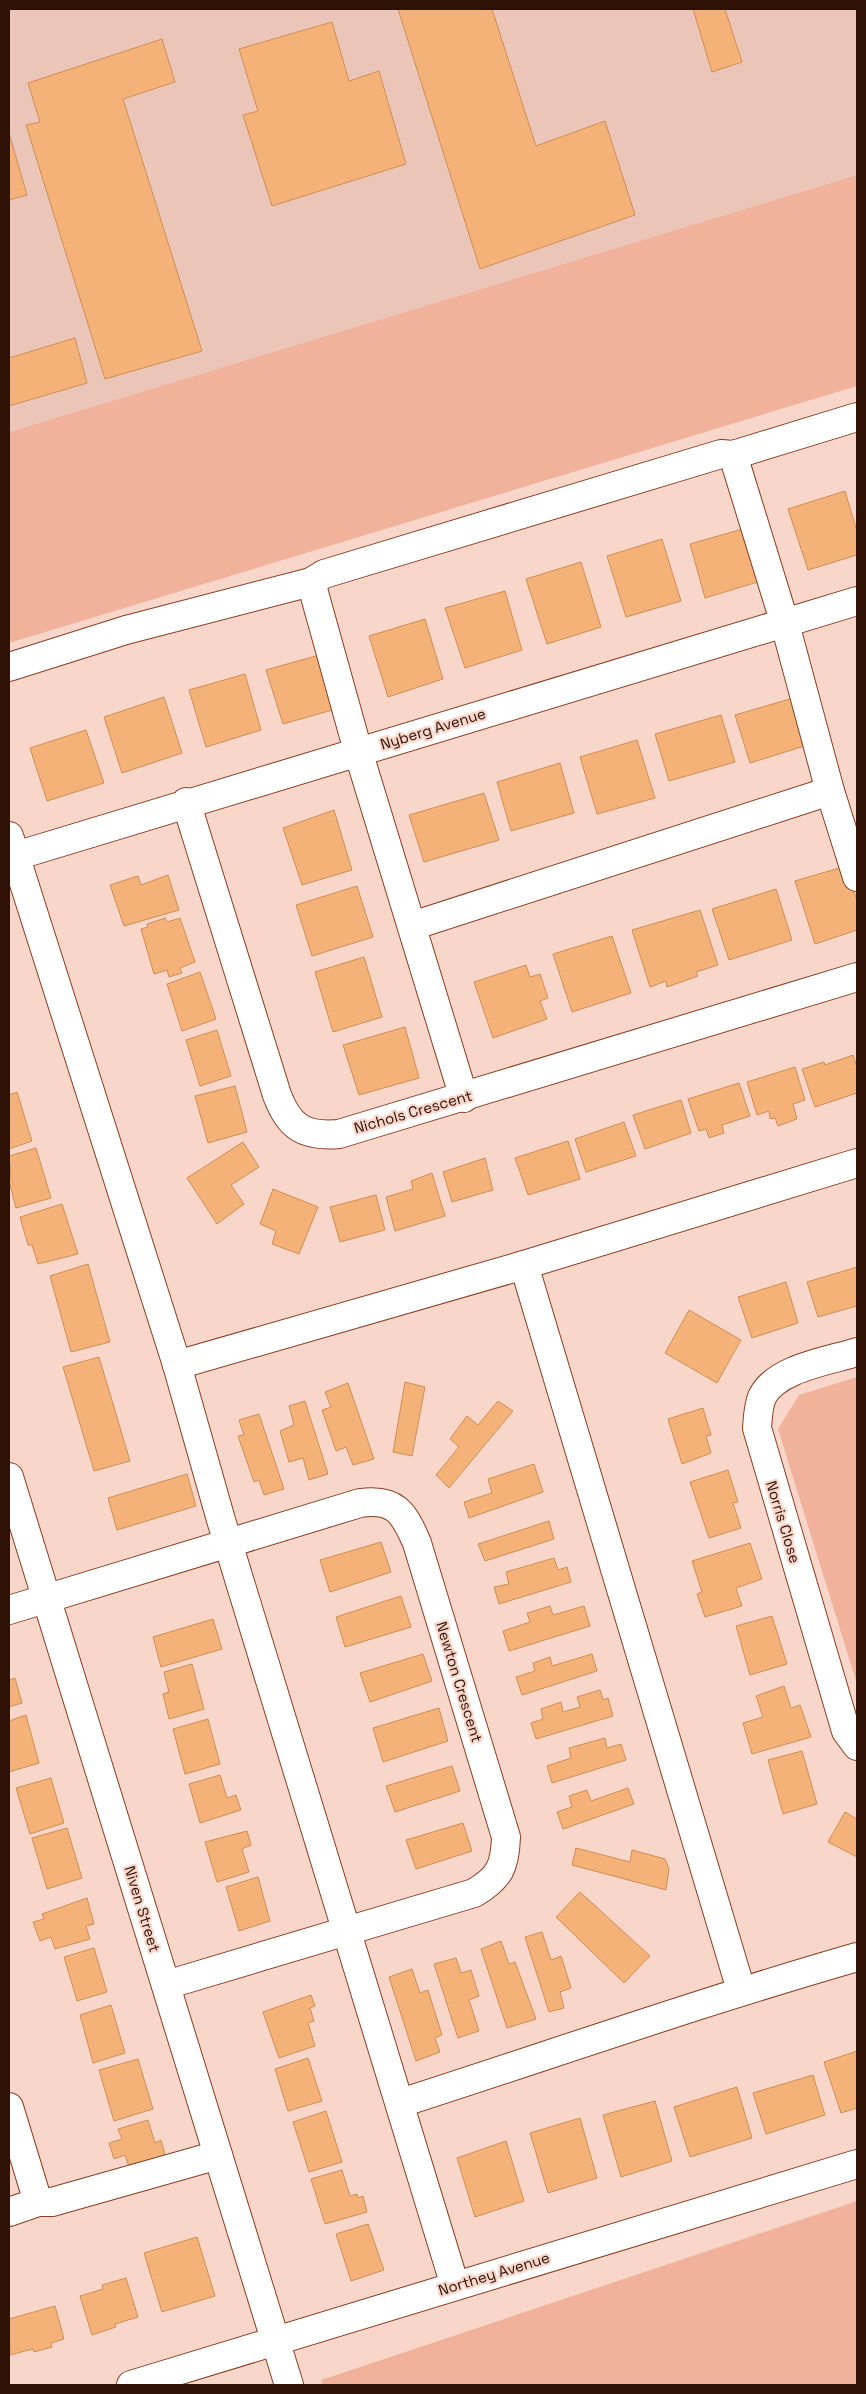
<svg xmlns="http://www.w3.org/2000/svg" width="866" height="2394" viewBox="0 0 866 2394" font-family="'Space Grotesk',sans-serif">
<rect width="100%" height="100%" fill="#f9d6ca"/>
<!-- built -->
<path fill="#ebc5b8" d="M 9,9 L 857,9 L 857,175 L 9,432 Z"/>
<!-- green -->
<g fill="#f1b29b">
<path d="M 857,175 L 857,386 L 9,643 L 9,432 Z"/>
<path d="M 857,1377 L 857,1684 L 778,1429 L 799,1395 Z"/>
<path d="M 857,2201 L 857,2385 L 323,2385 L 321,2380 Z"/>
</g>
<!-- building -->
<g fill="#f4b178" stroke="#ce8e55">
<path d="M 398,9 L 492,9 L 536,146 L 605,121 L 635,215 L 480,269 Z"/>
<path d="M 693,9 L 725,9 L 742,62 L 712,72 Z"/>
<path d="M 332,22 L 349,81 L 379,71 L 406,164 L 272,206 L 243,115 L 258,111 L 239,49 Z"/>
<path d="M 162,39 L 175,82 L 123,99 L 202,351 L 105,379 L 26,125 L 40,122 L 28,83 Z"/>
<path d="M 9,133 L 27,195 L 9,200 Z"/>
<path d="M 75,338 L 87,383 L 9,406 L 9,358 Z"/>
<path d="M 845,491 L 857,531 L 857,555 L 808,570 L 788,509 Z"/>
<path d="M 746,528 L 761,581 L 705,598 L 690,544 Z"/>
<path d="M 662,539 L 681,601 L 626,617 L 607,556 Z"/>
<path d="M 581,562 L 601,627 L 547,644 L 526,579 Z"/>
<path d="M 505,591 L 522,650 L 465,668 L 445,608 Z"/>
<path d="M 425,619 L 443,679 L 388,697 L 369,636 Z"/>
<path d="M 326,653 L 343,707 L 283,724 L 266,670 Z"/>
<path d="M 245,674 L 261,730 L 206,747 L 189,690 Z"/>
<path d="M 800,696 L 814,743 L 750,763 L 735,715 Z"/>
<path d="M 164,697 L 182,753 L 122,773 L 104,717 Z"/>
<path d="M 721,715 L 735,762 L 669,781 L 655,734 Z"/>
<path d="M 86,730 L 104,783 L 47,801 L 30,748 Z"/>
<path d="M 637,740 L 655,798 L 597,814 L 580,757 Z"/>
<path d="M 560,763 L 574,813 L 511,831 L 497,782 Z"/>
<path d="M 484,793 L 499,840 L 424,862 L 409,815 Z"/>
<path d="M 334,810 L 352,870 L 302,885 L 283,828 Z"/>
<path d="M 846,866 L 857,901 L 857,930 L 815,944 L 795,881 Z"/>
<path d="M 168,875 L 179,910 L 124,926 L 110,885 L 138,876 L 141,885 Z"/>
<path d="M 357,886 L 373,937 L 312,956 L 296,905 Z"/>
<path d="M 776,889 L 792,940 L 729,960 L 712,909 Z"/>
<path d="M 700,910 L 718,965 L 696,972 L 698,976 L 667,987 L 666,981 L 650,987 L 632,930 Z"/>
<path d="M 165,918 L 167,922 L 180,918 L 195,962 L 180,968 L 182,973 L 169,977 L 167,970 L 154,974 L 141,929 L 148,927 L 147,924 Z"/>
<path d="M 612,936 L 631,993 L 572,1012 L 553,954 Z"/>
<path d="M 364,957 L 382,1017 L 333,1032 L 315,972 Z"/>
<path d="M 526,965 L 530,977 L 540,974 L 548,998 L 540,1001 L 547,1019 L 493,1038 L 474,982 Z"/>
<path d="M 200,972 L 216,1019 L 182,1031 L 167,984 Z"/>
<path d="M 405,1027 L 419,1078 L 359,1095 L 343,1045 Z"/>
<path d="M 217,1030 L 231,1076 L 200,1086 L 186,1040 Z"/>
<path d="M 853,1055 L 857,1068 L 857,1093 L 815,1107 L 802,1069 L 824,1062 L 825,1065 Z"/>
<path d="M 795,1067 L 805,1100 L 793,1104 L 797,1119 L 778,1126 L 775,1118 L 770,1119 L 769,1111 L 757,1115 L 747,1082 Z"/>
<path d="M 739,1083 L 750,1116 L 722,1125 L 724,1133 L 709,1138 L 706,1129 L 699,1131 L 688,1099 Z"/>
<path d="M 235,1086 L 247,1132 L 208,1143 L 195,1096 Z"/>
<path d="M 17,1092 L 32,1141 L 9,1149 L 9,1095 Z"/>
<path d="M 681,1100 L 691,1133 L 645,1149 L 633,1115 Z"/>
<path d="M 624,1122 L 636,1156 L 586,1172 L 575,1139 Z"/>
<path d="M 568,1141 L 580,1179 L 528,1195 L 515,1158 Z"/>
<path d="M 243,1142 L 259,1167 L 231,1185 L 244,1204 L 217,1224 L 187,1178 Z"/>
<path d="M 36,1148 L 51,1198 L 16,1208 L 9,1181 L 11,1176 L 9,1156 Z"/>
<path d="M 485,1158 L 493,1190 L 452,1202 L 443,1172 Z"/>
<path d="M 432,1173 L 445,1216 L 395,1231 L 386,1197 L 413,1189 L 411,1181 Z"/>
<path d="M 273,1189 L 318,1207 L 299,1254 L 272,1244 L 276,1231 L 260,1224 Z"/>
<path d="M 376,1195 L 385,1230 L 340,1242 L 330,1207 Z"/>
<path d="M 62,1204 L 78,1254 L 38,1264 L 32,1245 L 28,1245 L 20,1217 Z"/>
<path d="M 88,1264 L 110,1342 L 71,1352 L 50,1276 Z"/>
<path d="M 857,1267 L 857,1306 L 818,1317 L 807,1282 Z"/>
<path d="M 786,1282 L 798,1323 L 752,1338 L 738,1297 Z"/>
<path d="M 689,1310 L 741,1340 L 717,1383 L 665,1353 Z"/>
<path d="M 99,1357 L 130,1461 L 94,1471 L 63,1367 Z"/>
<path d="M 405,1382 L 425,1387 L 412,1456 L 393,1452 Z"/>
<path d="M 348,1383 L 374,1459 L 353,1465 L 346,1447 L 336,1451 L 322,1410 L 331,1407 L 325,1392 Z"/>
<path d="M 305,1401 L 328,1474 L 309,1480 L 303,1458 L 289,1462 L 280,1431 L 294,1425 L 289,1406 Z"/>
<path d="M 498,1401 L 513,1411 L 449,1488 L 436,1475 L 459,1447 L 450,1439 L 467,1416 L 478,1425 Z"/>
<path d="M 703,1408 L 711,1435 L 706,1436 L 711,1453 L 682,1464 L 668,1419 Z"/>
<path d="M 259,1414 L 284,1489 L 264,1495 L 259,1480 L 254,1482 L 238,1436 L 244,1435 L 239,1420 Z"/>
<path d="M 534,1464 L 543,1492 L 469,1518 L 464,1502 L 492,1493 L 488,1479 Z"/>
<path d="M 728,1470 L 738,1502 L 733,1503 L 741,1528 L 709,1538 L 690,1482 Z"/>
<path d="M 187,1474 L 196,1506 L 117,1530 L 108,1498 Z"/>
<path d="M 549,1521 L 554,1539 L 485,1561 L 478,1544 Z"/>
<path d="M 381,1542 L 391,1572 L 330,1592 L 320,1560 Z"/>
<path d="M 750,1543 L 762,1579 L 736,1588 L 742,1606 L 705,1617 L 697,1594 L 702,1592 L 692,1561 Z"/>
<path d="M 554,1558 L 558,1570 L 567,1567 L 571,1582 L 499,1604 L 494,1587 L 509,1584 L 506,1572 Z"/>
<path d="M 401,1596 L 411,1627 L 345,1647 L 336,1617 Z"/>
<path d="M 550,1606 L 553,1615 L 584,1606 L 590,1626 L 509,1651 L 503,1631 L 530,1622 L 527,1613 Z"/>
<path d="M 772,1616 L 787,1664 L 750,1675 L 736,1626 Z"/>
<path d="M 213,1619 L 222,1649 L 161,1667 L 153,1637 Z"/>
<path d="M 423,1654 L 432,1681 L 370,1702 L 360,1673 Z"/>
<path d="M 592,1654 L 597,1671 L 522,1695 L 516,1677 L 535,1671 L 533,1663 L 550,1657 L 552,1666 Z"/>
<path d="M 192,1664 L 204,1709 L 169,1719 L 163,1694 L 169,1692 L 164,1672 Z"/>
<path d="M 15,1678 L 22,1703 L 9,1707 L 9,1680 Z"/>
<path d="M 784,1686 L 791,1708 L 800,1705 L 811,1737 L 752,1754 L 743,1723 L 763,1717 L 756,1696 Z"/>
<path d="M 600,1690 L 603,1700 L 608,1698 L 613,1716 L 536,1739 L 531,1723 L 543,1719 L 541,1709 L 561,1702 L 563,1712 L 580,1707 L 577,1697 Z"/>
<path d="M 439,1708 L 448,1741 L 383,1762 L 373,1728 Z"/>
<path d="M 26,1715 L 39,1763 L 9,1772 L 9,1721 Z"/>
<path d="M 208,1719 L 220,1764 L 185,1774 L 173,1729 Z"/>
<path d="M 605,1738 L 607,1748 L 621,1744 L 626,1760 L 552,1783 L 547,1766 L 571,1758 L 569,1748 Z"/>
<path d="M 802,1751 L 817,1804 L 783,1814 L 768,1760 Z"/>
<path d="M 452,1766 L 460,1791 L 395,1812 L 386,1786 Z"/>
<path d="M 220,1775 L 227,1798 L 236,1795 L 241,1810 L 200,1823 L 189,1784 Z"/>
<path d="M 51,1778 L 64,1823 L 30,1834 L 16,1788 Z"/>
<path d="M 628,1788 L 634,1804 L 563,1829 L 557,1812 L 572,1807 L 569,1796 L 587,1790 L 591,1801 Z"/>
<path d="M 845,1812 L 857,1819 L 857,1857 L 828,1842 Z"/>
<path d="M 463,1823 L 472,1851 L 416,1869 L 406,1840 Z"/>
<path d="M 67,1828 L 82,1878 L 47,1889 L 32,1838 Z"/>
<path d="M 247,1831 L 251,1845 L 242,1849 L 249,1872 L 217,1882 L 205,1842 Z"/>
<path d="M 576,1848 L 630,1862 L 632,1850 L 665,1859 L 669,1868 L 666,1890 L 572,1865 Z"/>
<path d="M 258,1877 L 270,1921 L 239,1931 L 226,1887 Z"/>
<path d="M 580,1892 L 650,1956 L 624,1983 L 556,1917 Z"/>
<path d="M 87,1898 L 94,1924 L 86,1926 L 90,1939 L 55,1949 L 51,1937 L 40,1941 L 33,1922 L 44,1919 L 42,1914 Z"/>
<path d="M 542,1932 L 551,1960 L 561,1956 L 571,1988 L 560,1992 L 564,2008 L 549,2012 L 525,1937 Z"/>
<path d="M 501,1941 L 509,1964 L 515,1962 L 536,2019 L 507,2028 L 481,1949 Z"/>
<path d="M 94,1948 L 107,1992 L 77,2001 L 64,1957 Z"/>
<path d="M 456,1958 L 461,1973 L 471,1970 L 479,1996 L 469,2000 L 479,2031 L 458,2038 L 434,1964 Z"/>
<path d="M 412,1969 L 420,1993 L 428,1990 L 442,2035 L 435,2038 L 440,2052 L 416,2061 L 389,1977 Z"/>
<path d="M 311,1995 L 315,2006 L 310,2008 L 314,2021 L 308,2023 L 315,2046 L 279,2058 L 263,2012 Z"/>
<path d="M 111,2005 L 125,2053 L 93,2063 L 80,2015 Z"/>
<path d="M 857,2051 L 857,2108 L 841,2113 L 824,2062 Z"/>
<path d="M 308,2058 L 322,2101 L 288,2111 L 275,2069 Z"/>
<path d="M 138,2059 L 153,2109 L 114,2121 L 99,2070 Z"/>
<path d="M 813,2075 L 825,2115 L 766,2134 L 753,2093 Z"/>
<path d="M 737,2087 L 752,2138 L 690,2157 L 674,2107 Z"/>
<path d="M 655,2101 L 672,2161 L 621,2177 L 603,2115 Z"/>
<path d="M 326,2111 L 342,2162 L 309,2172 L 293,2122 Z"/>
<path d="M 580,2118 L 597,2178 L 548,2193 L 530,2133 Z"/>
<path d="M 148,2120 L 155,2143 L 161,2140 L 167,2162 L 131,2173 L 125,2155 L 114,2159 L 109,2143 L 122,2139 L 118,2129 Z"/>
<path d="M 506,2141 L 524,2201 L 475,2217 L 457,2158 Z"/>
<path d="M 342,2170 L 350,2196 L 357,2194 L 358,2198 L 363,2196 L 367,2212 L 325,2224 L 311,2179 Z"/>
<path d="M 368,2224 L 384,2270 L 351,2281 L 336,2234 Z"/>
<path d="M 197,2237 L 215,2296 L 162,2312 L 144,2253 Z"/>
<path d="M 126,2278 L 138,2317 L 115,2324 L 116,2327 L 92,2335 L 80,2296 L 103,2289 L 102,2285 Z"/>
<path d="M 55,2306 L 64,2339 L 51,2343 L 52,2347 L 34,2352 L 33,2349 L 10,2355 L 9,2319 Z"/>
</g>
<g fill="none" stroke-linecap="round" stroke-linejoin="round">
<defs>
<g id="minor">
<path d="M 733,455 L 785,624 L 830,791 L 857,877"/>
<path d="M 311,582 L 358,751 L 464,1098"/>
<path d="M 9,667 L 126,630 L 311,582 L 324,574 L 721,454 L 733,455 L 857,417"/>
<path d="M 186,802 L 277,1095 C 289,1127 304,1137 339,1134 L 857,977"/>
<path d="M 9,836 L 177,1365 L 221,1520 L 455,2286"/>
<path d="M 9,858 L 857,601"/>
<path d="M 412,926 L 830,791"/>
<path d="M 524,1265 L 741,1990"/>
<path d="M 857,1352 C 829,1361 776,1368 762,1397 C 758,1407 758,1417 757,1428 L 846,1731 L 857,1746"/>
<path d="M 177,1365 L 524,1265 L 857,1163"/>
<path d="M 9,1477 L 289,2385"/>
<path d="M 9,1610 L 360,1503 C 396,1498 404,1513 417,1543 L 506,1837 C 505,1866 500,1878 474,1893 L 166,1985"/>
<path d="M 401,2103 C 553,2054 704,2001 857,1957"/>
<path d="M 9,2107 L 38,2202"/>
<path d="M 9,2212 L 38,2202 L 52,2202 L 218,2155"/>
<path d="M 131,2385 L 857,2164"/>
</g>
</defs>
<!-- minor casing -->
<use href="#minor" stroke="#873e22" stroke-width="30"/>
<!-- minor -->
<use href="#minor" stroke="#fff" stroke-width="28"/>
</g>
<g text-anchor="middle" stroke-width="4.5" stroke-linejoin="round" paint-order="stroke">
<!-- street labels -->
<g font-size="15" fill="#2e1005" stroke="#f9d6ca">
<text transform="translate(433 729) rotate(-17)" y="5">Nyberg Avenue</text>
<text transform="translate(413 1112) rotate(-16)" y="5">Nichols Crescent</text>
<text transform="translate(783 1522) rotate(73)" y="5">Norris Close</text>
<text transform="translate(459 1682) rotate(73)" y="5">Newton Crescent</text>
<text transform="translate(142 1909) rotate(73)" y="5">Niven Street</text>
<text transform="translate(494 2274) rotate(-17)" y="5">Northey Avenue</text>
</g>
</g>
<!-- border -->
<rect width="866" height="2394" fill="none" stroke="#2e1005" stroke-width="20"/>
</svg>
